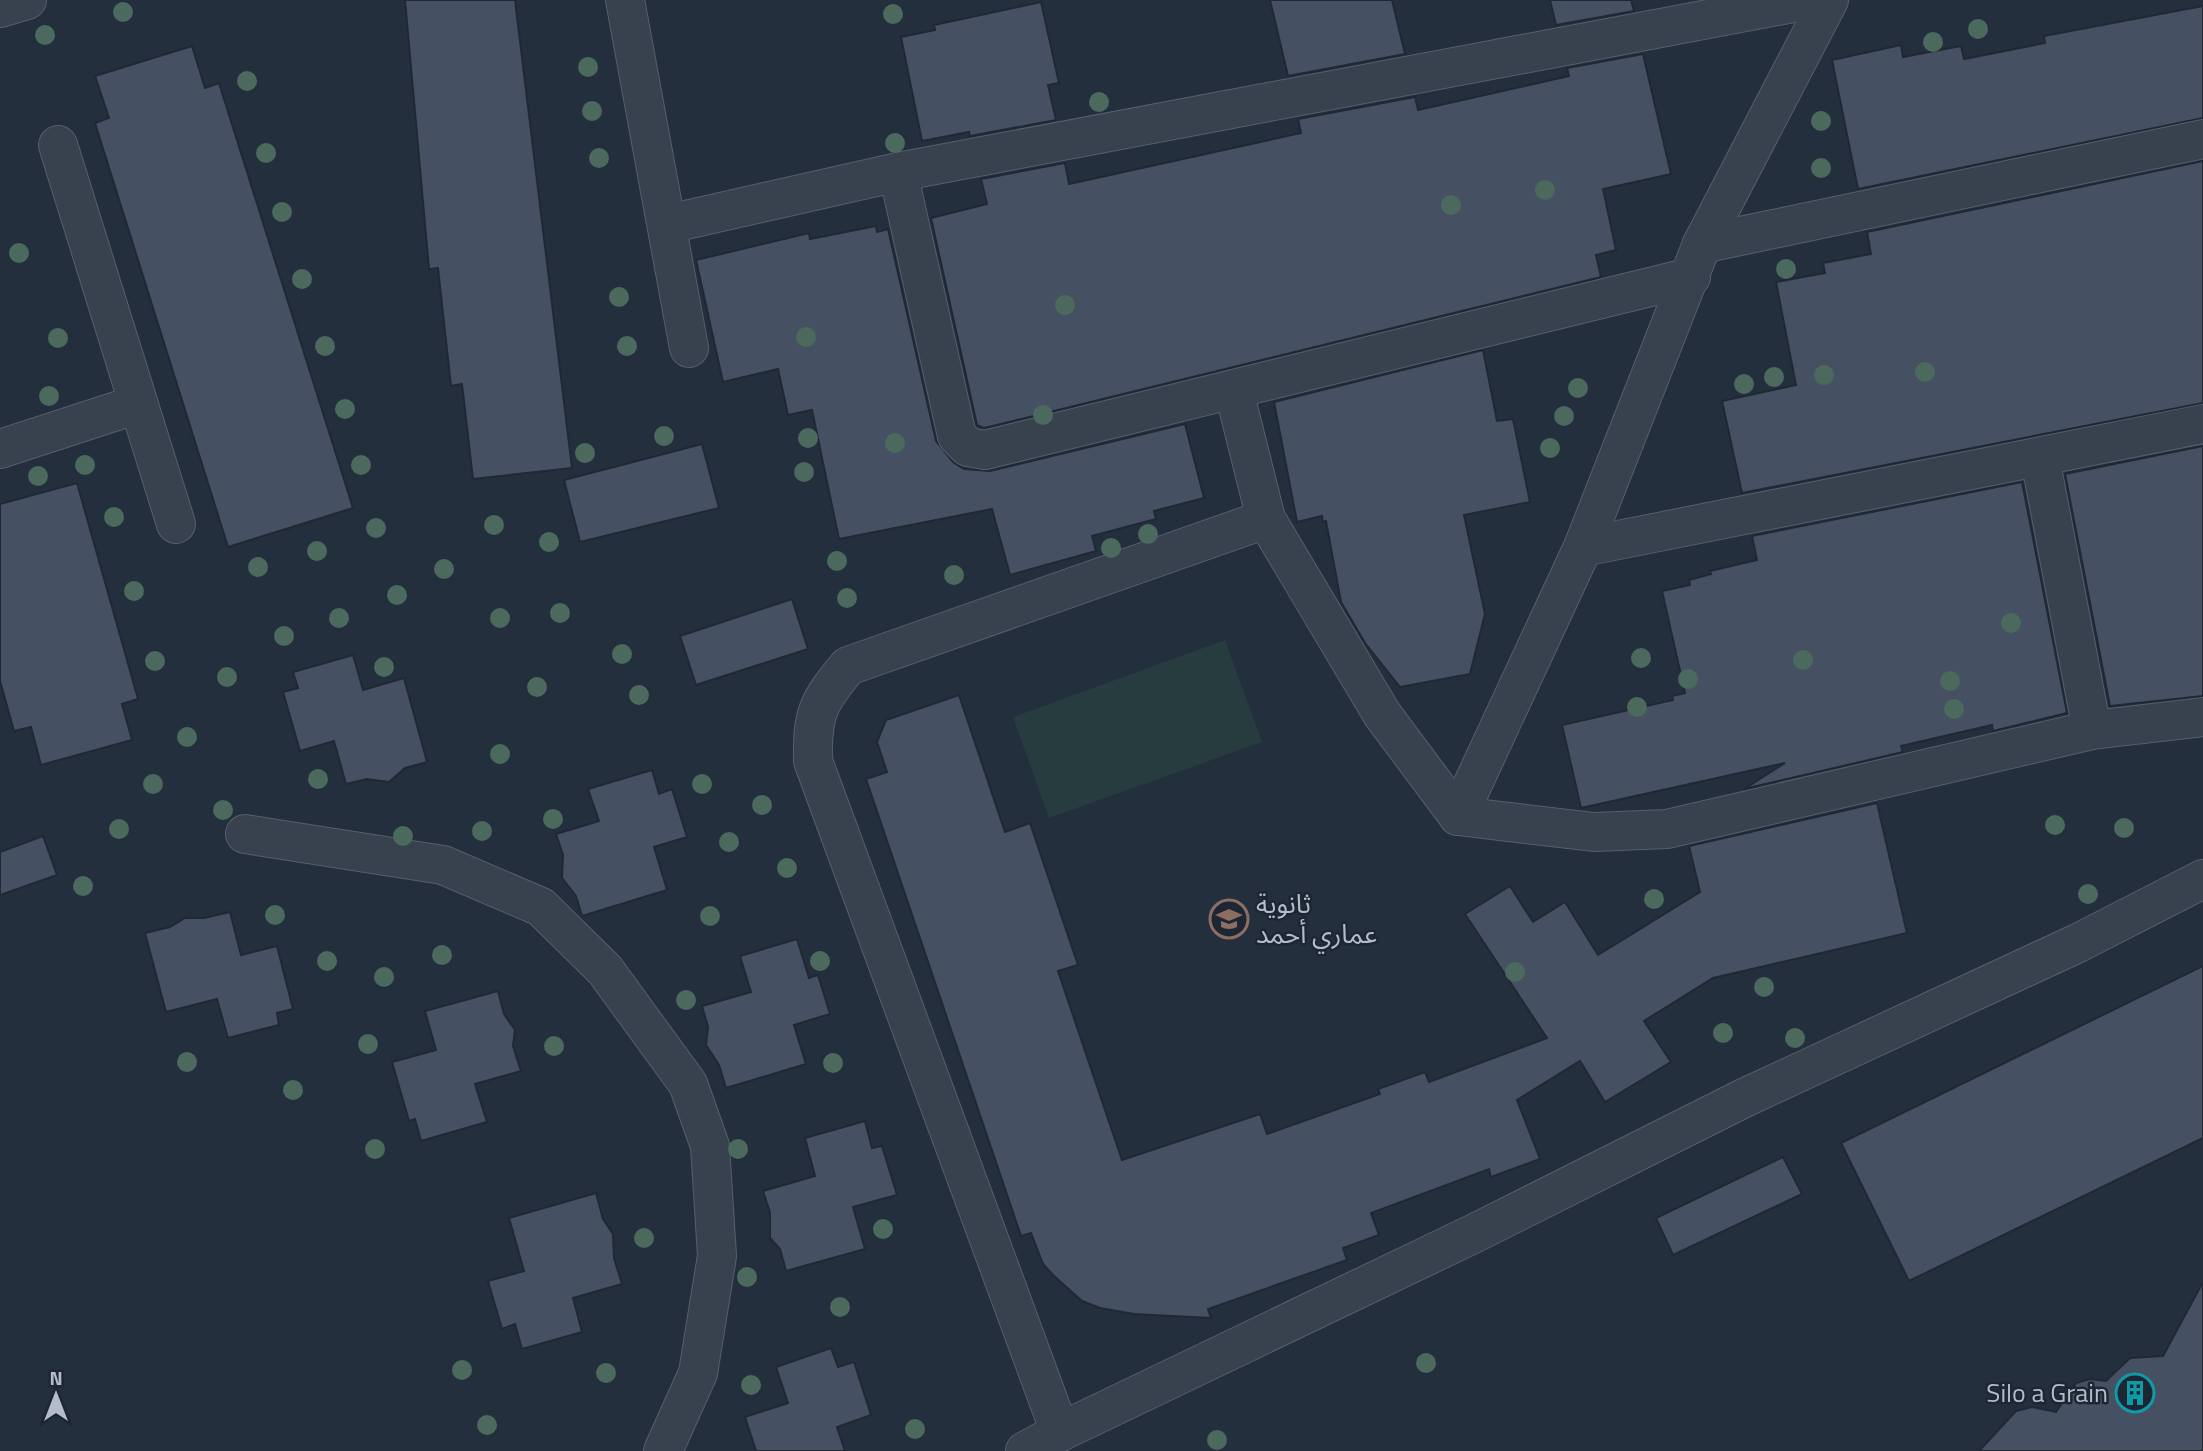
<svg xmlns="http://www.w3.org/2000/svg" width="2203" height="1451" viewBox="0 0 2203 1451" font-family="'Titillium Web','Noto Sans Arabic',sans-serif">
<rect width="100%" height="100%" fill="#242f3e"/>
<!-- green -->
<path fill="#263c3f" d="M 1225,640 L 1262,742 L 1049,818 L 1013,717 Z"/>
<!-- building -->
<g fill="#455162" stroke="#1f2835" stroke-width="2">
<path d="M 405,0 L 515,0 L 572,468 L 473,479 L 462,384 L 451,386 L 438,268 L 429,269 Z"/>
<path d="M 1270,0 L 1392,0 L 1405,54 L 1288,76 Z"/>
<path d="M 1550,0 L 1631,0 L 1634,11 L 1556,25 Z"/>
<path d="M 1041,2 L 1059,83 L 1048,85 L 1056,120 L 970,136 L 969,132 L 922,141 L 901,37 L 935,30 L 934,25 Z"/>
<path d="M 2203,6 L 2203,118 L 1858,189 L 1832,60 L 1901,45 L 1903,57 L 1961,46 L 1964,59 L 2045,43 L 2044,36 Z"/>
<path d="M 192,46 L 205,88 L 219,83 L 353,508 L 228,547 L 95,123 L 109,118 L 95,76 Z"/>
<path d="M 1643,54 L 1671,174 L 1603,189 L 1616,250 L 1596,255 L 1601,277 L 984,428 L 977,425 L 931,218 L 987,204 L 981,179 L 1065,163 L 1069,184 L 1301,133 L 1298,119 L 1415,97 L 1418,110 L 1569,76 L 1567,68 Z"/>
<path d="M 2203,161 L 2203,403 L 1742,493 L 1722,401 L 1796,385 L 1776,282 L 1825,273 L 1823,263 L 1871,254 L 1867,232 Z"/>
<path d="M 876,226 L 877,232 L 888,229 L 936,441 L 953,462 L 964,469 L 990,471 L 1185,424 L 1204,498 L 1154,511 L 1156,519 L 1092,536 L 1096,551 L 1010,575 L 992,509 L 839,539 L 812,410 L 788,415 L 778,369 L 723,382 L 696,260 L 809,233 L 810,239 Z"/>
<path d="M 1483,350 L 1497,421 L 1513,419 L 1530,502 L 1464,515 L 1485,614 L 1470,674 L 1400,687 L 1365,643 L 1341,602 L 1326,521 L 1323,522 L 1322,516 L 1297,522 L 1274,402 Z"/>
<path d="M 702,444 L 719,508 L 580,542 L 564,480 Z"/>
<path d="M 2203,446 L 2203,696 L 2110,706 L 2065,474 Z"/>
<path d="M 2022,482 L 2067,713 L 1993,731 L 1992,725 L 1901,746 L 1903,752 L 1744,789 L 1785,763 L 1581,808 L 1562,725 L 1673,700 L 1672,696 L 1685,693 L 1662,591 L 1690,585 L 1689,580 L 1711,574 L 1710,571 L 1757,560 L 1752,536 Z"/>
<path d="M 77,483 L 138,699 L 122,704 L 132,740 L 41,765 L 31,727 L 14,731 L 0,681 L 0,504 Z"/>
<path d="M 792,599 L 808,649 L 696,685 L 680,636 Z"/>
<path d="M 353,655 L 363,690 L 404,678 L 427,762 L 405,768 L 389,782 L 367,779 L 346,784 L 334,741 L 300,751 L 283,692 L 298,688 L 293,672 Z"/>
<path d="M 959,695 L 1005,832 L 1030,823 L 1078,965 L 1058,971 L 1122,1160 L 1260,1114 L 1267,1134 L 1380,1094 L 1378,1089 L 1425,1072 L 1429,1082 L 1547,1038 L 1465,914 L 1510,886 L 1533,922 L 1565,902 L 1598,955 L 1700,892 L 1689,846 L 1877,803 L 1907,933 L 1713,978 L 1644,1021 L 1671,1062 L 1605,1102 L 1580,1061 L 1517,1100 L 1540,1159 L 1491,1177 L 1489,1169 L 1371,1213 L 1379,1235 L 1343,1248 L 1347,1260 L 1208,1309 L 1211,1318 L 1134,1314 L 1100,1308 L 1082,1301 L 1054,1276 L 1043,1264 L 1031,1233 L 1021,1236 L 866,779 L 887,772 L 877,742 L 886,720 Z"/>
<path d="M 652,770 L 659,794 L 672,789 L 687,837 L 654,847 L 667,890 L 582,916 L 576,896 L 562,878 L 563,855 L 556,834 L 599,821 L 588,789 Z"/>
<path d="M 43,836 L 57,875 L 0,895 L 0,852 Z"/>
<path d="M 230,912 L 241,955 L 277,946 L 293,1009 L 277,1013 L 279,1025 L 228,1038 L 217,999 L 166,1012 L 145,933 L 170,927 L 185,918 L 204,918 Z"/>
<path d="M 797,939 L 809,978 L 818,975 L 830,1014 L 794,1025 L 806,1064 L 726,1088 L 719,1065 L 706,1045 L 708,1027 L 702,1006 L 751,992 L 740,956 Z"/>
<path d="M 2203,966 L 2203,1138 L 1909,1281 L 1841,1143 Z"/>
<path d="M 498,991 L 504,1014 L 515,1030 L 513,1046 L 521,1071 L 475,1084 L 487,1122 L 421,1141 L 415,1119 L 409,1121 L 392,1062 L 436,1050 L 425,1011 Z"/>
<path d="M 865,1121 L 872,1148 L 882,1146 L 897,1195 L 853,1207 L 865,1249 L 786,1271 L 780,1249 L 770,1238 L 770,1213 L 763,1191 L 815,1176 L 805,1138 Z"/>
<path d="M 1783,1157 L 1802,1194 L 1673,1255 L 1656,1218 Z"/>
<path d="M 596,1193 L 603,1219 L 613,1234 L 614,1258 L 622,1284 L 573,1298 L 582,1332 L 522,1349 L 515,1324 L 502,1329 L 488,1281 L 524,1271 L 509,1218 Z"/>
<path d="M 2203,1282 L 2203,1451 L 1979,1451 L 2016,1411 L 2032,1407 L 2056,1412 L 2076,1383 L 2090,1379 L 2106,1381 L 2130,1358 L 2163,1356 Z"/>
<path d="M 831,1348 L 838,1367 L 854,1362 L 871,1415 L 837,1427 L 845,1451 L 756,1451 L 745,1417 L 788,1403 L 776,1367 Z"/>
</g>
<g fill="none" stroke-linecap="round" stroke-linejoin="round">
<defs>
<g id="minor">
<path d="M 625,0 L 689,348"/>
<path d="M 0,8 L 27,0"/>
<path d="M 58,145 L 176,524"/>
<path d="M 898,172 L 957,436 L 968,447 L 985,450 L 1691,277"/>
<path d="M 668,224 L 898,172 L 1809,0"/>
<path d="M 1702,244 L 2203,139"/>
<path d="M 1234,391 L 1266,519 L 1382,714 L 1458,816 L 1594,832 L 1667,829 L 2092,730 L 2203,717"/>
<path d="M 0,449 L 138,404"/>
<path d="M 2040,458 L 2092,730"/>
<path d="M 1583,547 L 2203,424"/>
<path d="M 1458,816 L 1583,547 L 1702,244 L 1829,0"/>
<path d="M 245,834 L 443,865 L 541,907 L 605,970 L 688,1084 L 710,1146 L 717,1256 L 698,1373 L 663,1451"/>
<path d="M 1060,1432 L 1475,1233 L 1744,1098 L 2078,943 L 2203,879"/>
<path d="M 1025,1451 L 1060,1432 L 813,761 C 812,713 818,702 848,666 L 1266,519"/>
</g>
</defs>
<!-- minor casing -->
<use href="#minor" stroke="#565f6c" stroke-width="40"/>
<!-- minor -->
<use href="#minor" stroke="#38414e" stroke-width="38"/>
</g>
<!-- trees -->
<g fill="#4b6a5d">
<circle cx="123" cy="12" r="10"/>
<circle cx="893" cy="14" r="10"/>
<circle cx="1978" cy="29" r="10"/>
<circle cx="45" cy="35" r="10"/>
<circle cx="1933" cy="42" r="10"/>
<circle cx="588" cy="67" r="10"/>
<circle cx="247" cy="81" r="10"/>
<circle cx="1099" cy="102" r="10"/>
<circle cx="592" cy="111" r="10"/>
<circle cx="1821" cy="121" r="10"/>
<circle cx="895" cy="143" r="10"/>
<circle cx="266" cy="153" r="10"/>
<circle cx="599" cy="158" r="10"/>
<circle cx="1821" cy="168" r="10"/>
<circle cx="1545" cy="190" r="10"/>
<circle cx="1451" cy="205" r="10"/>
<circle cx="282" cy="212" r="10"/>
<circle cx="19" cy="253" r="10"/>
<circle cx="1786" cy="269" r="10"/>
<circle cx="302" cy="279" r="10"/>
<circle cx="619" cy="297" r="10"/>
<circle cx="1065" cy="305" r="10"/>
<circle cx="806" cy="337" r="10"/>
<circle cx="58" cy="338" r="10"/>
<circle cx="325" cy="346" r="10"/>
<circle cx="627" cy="346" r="10"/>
<circle cx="1925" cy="372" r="10"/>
<circle cx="1824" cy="375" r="10"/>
<circle cx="1774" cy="377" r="10"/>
<circle cx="1744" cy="384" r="10"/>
<circle cx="1578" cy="388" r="10"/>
<circle cx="49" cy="396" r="10"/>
<circle cx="345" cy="409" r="10"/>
<circle cx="1043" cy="415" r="10"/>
<circle cx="1564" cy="416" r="10"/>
<circle cx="664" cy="436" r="10"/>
<circle cx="808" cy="438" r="10"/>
<circle cx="895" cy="443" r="10"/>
<circle cx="1550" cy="448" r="10"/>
<circle cx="585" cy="453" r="10"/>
<circle cx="85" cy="465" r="10"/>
<circle cx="361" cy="465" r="10"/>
<circle cx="804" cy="472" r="10"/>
<circle cx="38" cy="476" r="10"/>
<circle cx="114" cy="517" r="10"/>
<circle cx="494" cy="525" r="10"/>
<circle cx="376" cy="528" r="10"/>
<circle cx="1148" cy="534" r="10"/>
<circle cx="549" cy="542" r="10"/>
<circle cx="1111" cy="548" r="10"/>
<circle cx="317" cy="551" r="10"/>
<circle cx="837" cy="561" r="10"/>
<circle cx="258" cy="567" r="10"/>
<circle cx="444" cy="569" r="10"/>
<circle cx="954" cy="575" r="10"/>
<circle cx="134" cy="591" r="10"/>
<circle cx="397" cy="595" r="10"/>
<circle cx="847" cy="598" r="10"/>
<circle cx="560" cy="613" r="10"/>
<circle cx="339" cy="618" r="10"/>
<circle cx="500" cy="618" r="10"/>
<circle cx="2011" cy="623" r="10"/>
<circle cx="284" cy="636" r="10"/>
<circle cx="622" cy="654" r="10"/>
<circle cx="1641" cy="658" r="10"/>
<circle cx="1803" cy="660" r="10"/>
<circle cx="155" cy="661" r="10"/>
<circle cx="384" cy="667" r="10"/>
<circle cx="227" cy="677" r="10"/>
<circle cx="1688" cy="679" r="10"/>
<circle cx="1950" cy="681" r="10"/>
<circle cx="537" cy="687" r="10"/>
<circle cx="639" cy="695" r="10"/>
<circle cx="1637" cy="707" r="10"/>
<circle cx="1954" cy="709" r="10"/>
<circle cx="187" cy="737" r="10"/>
<circle cx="500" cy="754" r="10"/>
<circle cx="318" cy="779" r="10"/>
<circle cx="153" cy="784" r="10"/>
<circle cx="702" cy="784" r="10"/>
<circle cx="762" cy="805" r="10"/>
<circle cx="223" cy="810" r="10"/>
<circle cx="553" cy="819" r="10"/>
<circle cx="2055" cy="825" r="10"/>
<circle cx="2124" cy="828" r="10"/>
<circle cx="119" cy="829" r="10"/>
<circle cx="482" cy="831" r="10"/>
<circle cx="403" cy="836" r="10"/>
<circle cx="729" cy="842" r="10"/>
<circle cx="787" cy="868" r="10"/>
<circle cx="83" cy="886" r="10"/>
<circle cx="2088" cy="894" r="10"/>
<circle cx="1654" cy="899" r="10"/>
<circle cx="275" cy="915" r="10"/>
<circle cx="710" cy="916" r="10"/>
<circle cx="442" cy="955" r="10"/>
<circle cx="327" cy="961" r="10"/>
<circle cx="820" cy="961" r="10"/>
<circle cx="1515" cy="972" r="10"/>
<circle cx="384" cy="977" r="10"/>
<circle cx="1764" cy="987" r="10"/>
<circle cx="686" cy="1000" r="10"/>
<circle cx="1723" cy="1033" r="10"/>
<circle cx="1795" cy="1038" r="10"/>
<circle cx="368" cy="1044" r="10"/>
<circle cx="554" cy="1046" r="10"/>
<circle cx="187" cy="1062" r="10"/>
<circle cx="833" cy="1063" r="10"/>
<circle cx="293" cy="1090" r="10"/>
<circle cx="375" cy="1149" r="10"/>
<circle cx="738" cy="1149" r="10"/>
<circle cx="883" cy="1229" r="10"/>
<circle cx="644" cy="1238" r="10"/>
<circle cx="747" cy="1277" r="10"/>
<circle cx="840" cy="1307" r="10"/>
<circle cx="1426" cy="1363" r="10"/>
<circle cx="462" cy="1370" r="10"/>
<circle cx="606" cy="1373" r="10"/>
<circle cx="751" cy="1385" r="10"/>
<circle cx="487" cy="1425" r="10"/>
<circle cx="915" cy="1429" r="10"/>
<circle cx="1217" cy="1440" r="10"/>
</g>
<!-- icons -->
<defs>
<symbol id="school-ring" viewBox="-11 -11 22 22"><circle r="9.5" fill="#1d2633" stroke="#8d6e63" stroke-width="1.5"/><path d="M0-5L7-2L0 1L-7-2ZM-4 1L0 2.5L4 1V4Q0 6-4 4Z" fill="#8d6e63"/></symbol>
<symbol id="building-ring" viewBox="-11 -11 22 22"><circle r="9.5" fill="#1d2633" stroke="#0f9aa8" stroke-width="1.5"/><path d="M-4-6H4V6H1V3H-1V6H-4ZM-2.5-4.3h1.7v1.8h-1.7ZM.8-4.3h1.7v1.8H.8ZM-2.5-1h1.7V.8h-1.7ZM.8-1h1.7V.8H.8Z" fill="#0f9aa8"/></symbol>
</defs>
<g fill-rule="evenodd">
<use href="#school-ring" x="1207" y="897" width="44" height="44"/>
<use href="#building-ring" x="2113" y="1371" width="44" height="44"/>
</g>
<g text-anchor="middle" stroke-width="5" stroke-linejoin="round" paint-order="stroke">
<!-- poi labels -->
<g font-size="26" fill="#b4bcc9" stroke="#1d2633" text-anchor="start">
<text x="1256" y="913">ثانوية<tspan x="1256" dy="30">عماري أحمد</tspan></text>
<text x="2108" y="1402" text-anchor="end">Silo a Grain</text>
</g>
</g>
<!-- north arrow -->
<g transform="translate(56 1395)" stroke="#1d2633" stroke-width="5" paint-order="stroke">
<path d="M0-5L12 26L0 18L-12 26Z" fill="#b4bcc9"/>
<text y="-10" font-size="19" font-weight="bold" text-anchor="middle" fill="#b4bcc9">N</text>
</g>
</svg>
